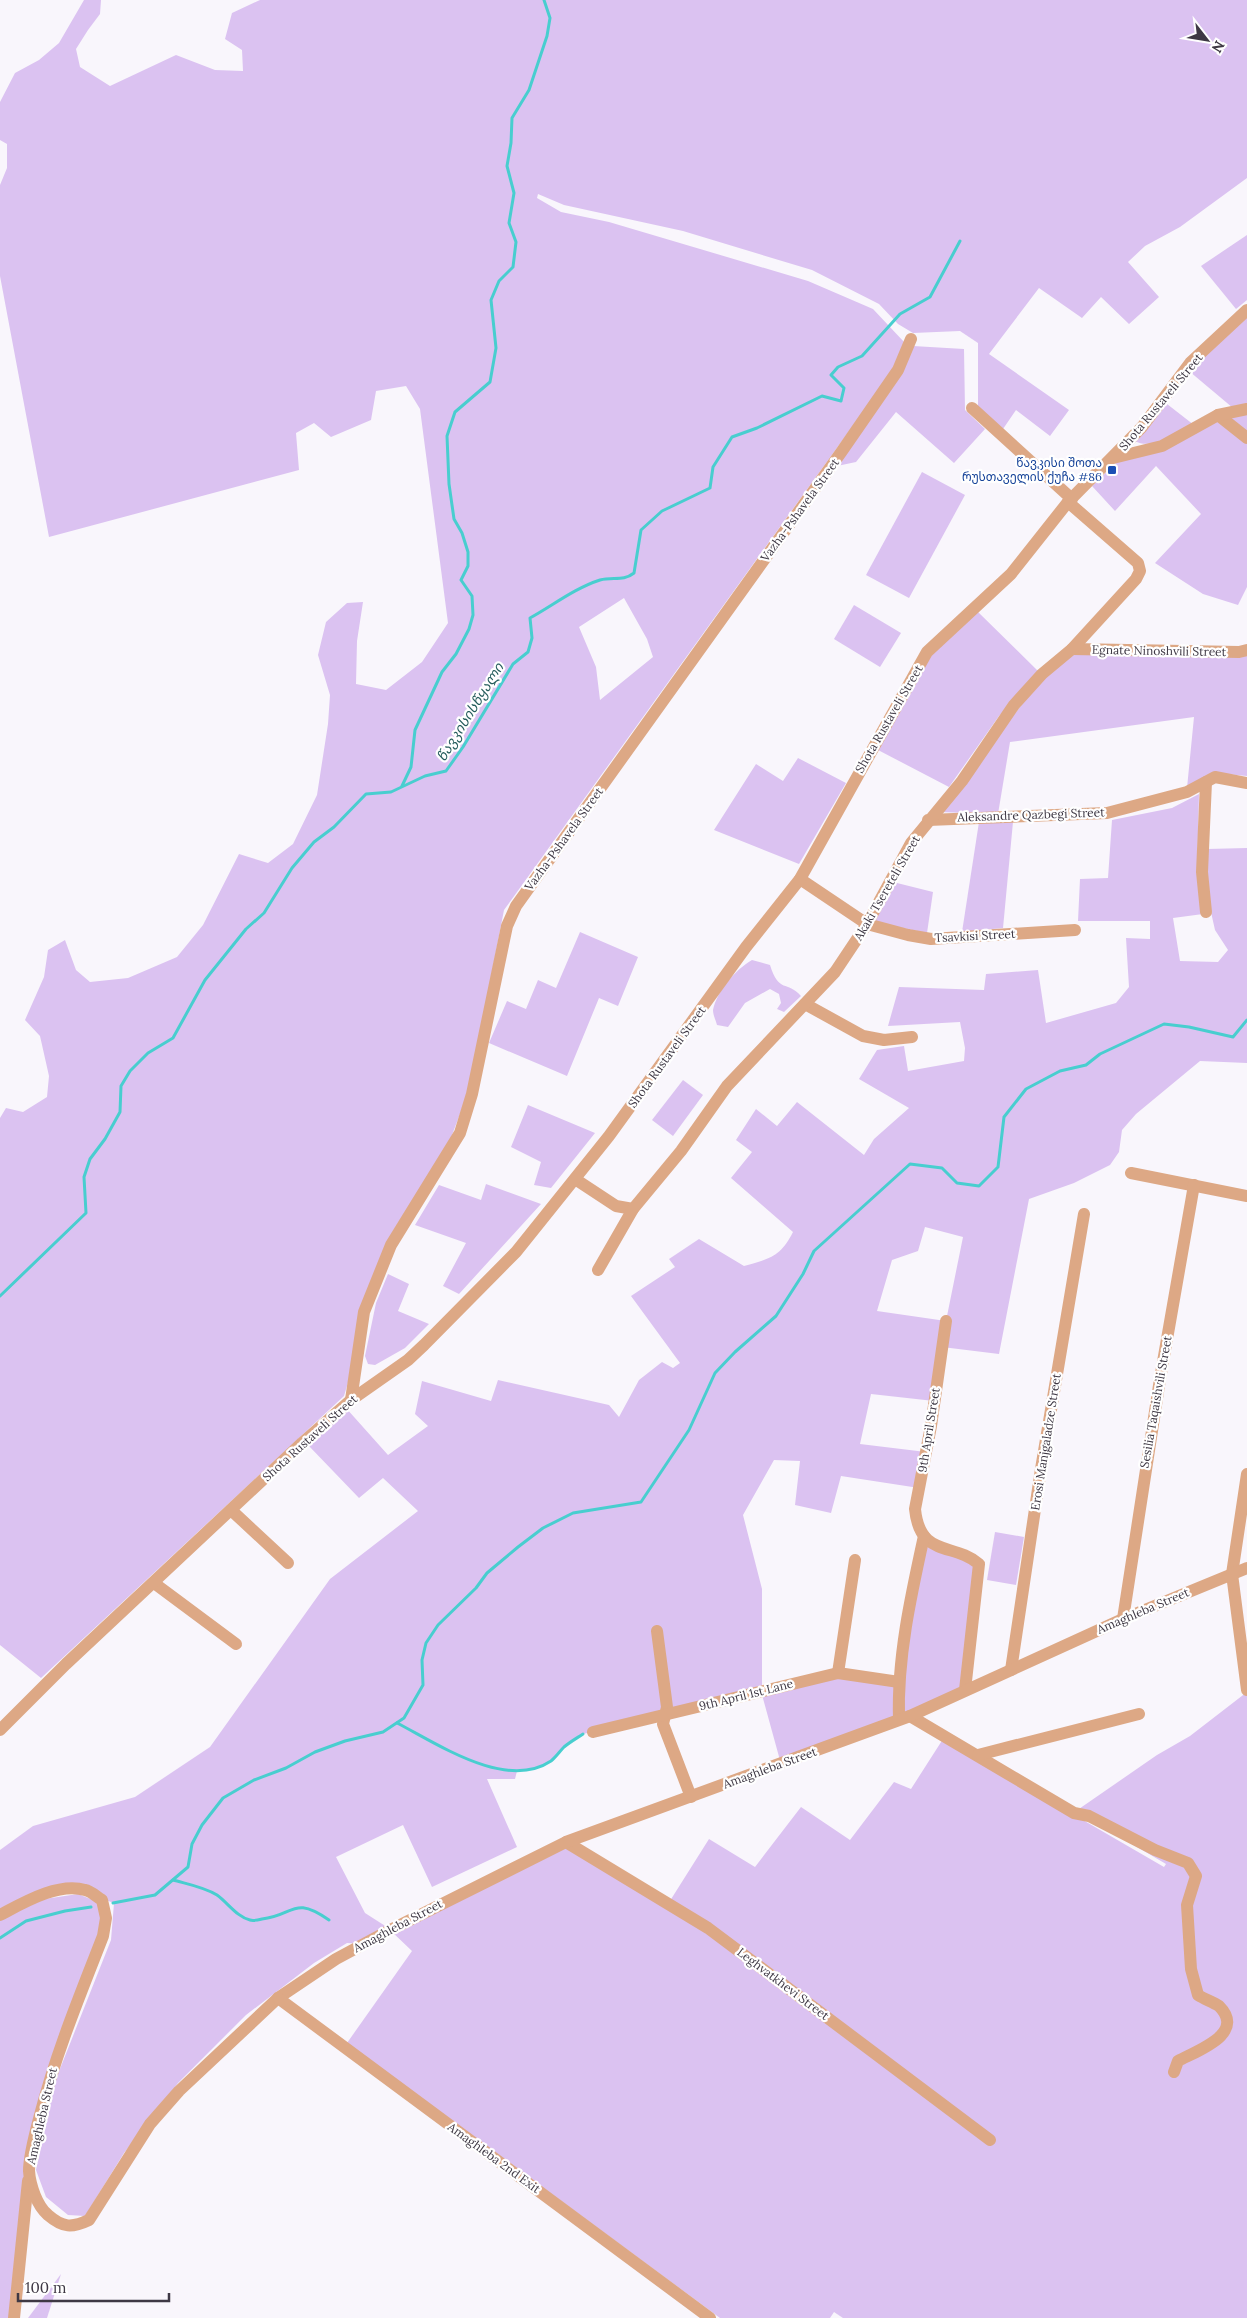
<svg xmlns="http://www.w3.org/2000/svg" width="1247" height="2318" viewBox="0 0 1247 2318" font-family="Lora,'Noto Sans Georgian',serif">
<rect width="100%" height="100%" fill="#f9f6fc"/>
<!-- green -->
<g fill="#dbc2f1" fill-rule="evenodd">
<path d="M 84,0 L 101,0 L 100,14 L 88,30 L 76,49 L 80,67 L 110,86 L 176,55 L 215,70 L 243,71 L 242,50 L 225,39 L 232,13 L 260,0 L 1247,0 L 1247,178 L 1180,227 L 1145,246 L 1128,262 L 1159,297 L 1129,324 L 1101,297 L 1082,318 L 1039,288 L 989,354 L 1069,410 L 1050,436 L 1016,410 L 1003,429 L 978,407 L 978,343 L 960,331 L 913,333 L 898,324 L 879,304 L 812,270 L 683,231 L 564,205 L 538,194 L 537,198 L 561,212 L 609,222 L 808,281 L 873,309 L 905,343 L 893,370 L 504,910 L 469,1090 L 449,1143 L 393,1231 L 344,1396 L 41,1678 L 0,1645 L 0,1118 L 6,1108 L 23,1112 L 47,1097 L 49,1076 L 40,1036 L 25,1020 L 44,977 L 48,950 L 65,940 L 76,970 L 90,982 L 128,978 L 177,957 L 203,925 L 239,854 L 268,863 L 293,844 L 317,795 L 328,724 L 330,695 L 318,655 L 326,622 L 347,603 L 363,602 L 357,641 L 356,684 L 386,690 L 422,662 L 448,623 L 420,409 L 406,386 L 376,391 L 371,420 L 331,437 L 314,423 L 296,433 L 299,470 L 49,537 L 0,276 L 0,185 L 7,168 L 7,144 L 0,140 L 0,102 L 15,73 L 39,60 L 59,43 ZM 624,598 L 647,639 L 653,657 L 600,700 L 596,667 L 579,627 Z"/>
<path d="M 1247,235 L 1247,300 L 1236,309 L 1201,266 Z"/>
<path d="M 1247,316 L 1247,405 L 1233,408 L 1189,371 Z"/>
<path d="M 913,346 L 964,349 L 965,410 L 985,429 L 954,463 L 896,412 L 856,462 L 837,466 Z"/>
<path d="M 1167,404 L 1194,425 C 1179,432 1152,451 1135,441 Z"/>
<path d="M 1247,413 L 1247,434 L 1225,417 Z"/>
<path d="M 1218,419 L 1247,443 L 1247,587 L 1238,605 L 1203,594 L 1155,563 L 1201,514 L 1156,466 L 1115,511 L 1092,486 L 1117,462 Z"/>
<path d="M 922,472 L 965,495 L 909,598 L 866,575 Z"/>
<path d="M 854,605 L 901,633 L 880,667 L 834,639 Z"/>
<path d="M 977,611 L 1038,671 L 999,716 L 949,787 L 878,750 L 931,653 Z"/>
<path d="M 1073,654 L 1247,655 L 1247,776 L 1215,773 L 1187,788 L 1194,717 L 1010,742 L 998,814 L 939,812 L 1040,681 Z"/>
<path d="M 798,758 L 846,783 L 799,864 L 714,830 L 756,764 L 783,781 Z"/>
<path d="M 1199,794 L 1197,875 L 1203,914 L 1173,918 L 1180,961 L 1218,962 L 1228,950 L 1215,930 L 1204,881 L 1207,849 L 1247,848 L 1247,1063 L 1200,1061 L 1136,1114 L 1122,1130 L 1119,1152 L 1110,1165 L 1074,1183 L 1029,1199 L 999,1354 L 942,1347 L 934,1401 L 871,1394 L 860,1444 L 926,1452 L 919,1488 L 841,1476 L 831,1513 L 795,1505 L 800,1461 L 774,1460 L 743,1515 L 762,1589 L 762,1691 L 838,1673 L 899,1681 L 924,1536 L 974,1559 L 965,1690 L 781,1764 L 761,1691 L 583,1734 L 566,1745 L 552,1761 L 535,1768 L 517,1771 L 515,1779 L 487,1779 L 517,1847 L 432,1887 L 403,1825 L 336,1857 L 365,1913 L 390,1929 L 566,1842 L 668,1904 L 709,1839 L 755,1867 L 801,1807 L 850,1840 L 894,1782 L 911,1789 L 943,1739 L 1164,1867 L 1166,1864 L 1076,1811 L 1157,1755 L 1190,1736 L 1247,1692 L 1247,2318 L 843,2318 L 834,2312 L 830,2318 L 720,2318 L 347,2043 L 412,1951 L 390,1930 L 363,1944 L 347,1943 L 314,1963 L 246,2015 L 178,2083 L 124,2153 L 85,2216 L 68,2215 L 46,2197 L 36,2170 L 52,2089 L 111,1940 L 114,1903 L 72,1888 L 0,1915 L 0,1850 L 33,1826 L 135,1797 L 210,1747 L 330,1579 L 418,1511 L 383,1478 L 359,1498 L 308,1445 L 346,1408 L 388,1455 L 428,1426 L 415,1414 L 422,1381 L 491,1401 L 498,1380 L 609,1405 L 619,1417 L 639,1380 L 662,1362 L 673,1368 L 680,1363 L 631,1296 L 675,1267 L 669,1259 L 699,1239 L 744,1266 C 770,1259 781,1256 793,1232 L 731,1178 L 752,1152 L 736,1140 L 756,1109 L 777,1126 L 797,1102 L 864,1155 L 874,1139 L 909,1108 L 859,1079 L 877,1050 L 904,1046 L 908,1071 L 964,1061 L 965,1048 L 960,1022 L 888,1026 L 899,987 L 984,990 L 986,974 L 1038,970 L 1046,1023 L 1116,1003 L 1129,987 L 1126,938 L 1150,939 L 1150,921 L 1078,921 L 1080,879 L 1108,878 L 1112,820 L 1172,808 ZM 925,1227 L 963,1237 L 946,1321 L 877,1311 L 892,1260 L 918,1251 Z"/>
<path d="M 979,822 L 1013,822 L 1003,928 L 962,932 Z"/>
<path d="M 893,882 L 933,892 L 927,933 L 873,922 Z"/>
<path d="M 580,932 L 638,957 L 618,1006 L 599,998 L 567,1076 L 489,1043 L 507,1001 L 526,1009 L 538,980 L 556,988 Z"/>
<path d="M 752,960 L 770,965 C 779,994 787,980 801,996 L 784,1012 L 777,1009 L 781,1003 L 779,994 L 770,989 L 745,1003 L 728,1027 L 717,1025 C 716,1021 713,1015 713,1010 C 717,991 735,970 752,960 Z"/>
<path d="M 683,1080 L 703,1095 L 673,1136 L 652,1120 Z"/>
<path d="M 528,1105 L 595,1133 L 551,1188 L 534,1185 L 541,1162 L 511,1147 Z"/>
<path d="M 486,1184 L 541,1204 L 459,1294 L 443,1286 L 466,1243 L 415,1225 L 439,1185 L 481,1200 Z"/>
<path d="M 388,1274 L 409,1284 L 398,1311 L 429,1324 L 405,1348 L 375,1365 L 368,1364 L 365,1356 L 376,1303 Z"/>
<path d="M 995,1532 L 1024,1537 L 1016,1585 L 987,1580 Z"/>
<path d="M 78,1894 L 98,1902 L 101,1910 L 100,1933 L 39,2098 L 9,2318 L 0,2318 L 0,1918 L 38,1900 Z"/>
<path d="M 61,2274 L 47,2318 L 28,2318 Z"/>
</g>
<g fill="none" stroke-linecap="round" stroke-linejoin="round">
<!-- stream -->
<g stroke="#48cecf" stroke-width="3">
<path d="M 402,786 L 411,767 L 415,730 L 442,672 L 456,654 L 469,629 L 473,615 L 472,596 L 461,580 L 468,566 L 468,552 L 462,533 L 454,519 L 449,484 L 447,436 L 455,412 L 490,382 L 496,348 L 491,300 L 499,281 L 513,267 L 516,242 L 509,223 L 514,193 L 507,166 L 511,143 L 512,118 L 529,90 L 547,36 L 550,18 L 544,0"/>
<path d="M 0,1296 L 86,1213 L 84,1177 L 90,1159 L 105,1139 L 120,1112 L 121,1086 L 130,1071 L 148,1053 L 173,1038 L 205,980 L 246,929 L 264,913 L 292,868 L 314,842 L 334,827 L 366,794 L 391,792 L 425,776 L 446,771 L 463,747 L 513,664 L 528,652 L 532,638 L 530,618 C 552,606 575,588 600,580 C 612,576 623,582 634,573 L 641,530 L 662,511 L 710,488 L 713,467 L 732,437 L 757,428 L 822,396 L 841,401 L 844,388 L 831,375 L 838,367 L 862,356 L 900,314 L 930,297 L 960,241"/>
<path d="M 397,1723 C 438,1744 506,1791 551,1761 C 556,1757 560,1751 564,1747 C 570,1742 577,1738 583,1734"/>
<path d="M 173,1880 C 187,1884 204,1887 217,1895 C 228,1903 237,1917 250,1920 C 253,1921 258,1920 262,1919 C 295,1915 293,1895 329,1920"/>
<path d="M 113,1903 L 155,1895 L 188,1867 L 192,1844 L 202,1825 L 223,1798 L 254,1780 L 286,1768 L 315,1752 L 345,1741 L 383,1732 L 404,1718 L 423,1685 L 422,1660 L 426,1643 L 438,1625 L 476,1588 L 487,1573 L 518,1547 L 543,1528 L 573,1513 L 641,1502 L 689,1430 L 715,1373 L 735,1352 L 776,1316 L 803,1274 L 814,1251 L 910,1164 L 942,1168 L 957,1183 L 979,1186 L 998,1167 L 1004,1117 L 1026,1089 L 1060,1071 L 1086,1065 L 1100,1054 L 1164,1024 L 1189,1027 L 1233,1037 L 1247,1020"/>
<path d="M 0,1938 L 26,1921 L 65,1911 L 91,1907"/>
</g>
<!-- minor -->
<g stroke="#dda885" stroke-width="12">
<path d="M 972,408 L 1072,499"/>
<path d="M 1218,415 L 1247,438"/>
<path d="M 1113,458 L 1162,446 L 1218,415 L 1247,409"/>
<path d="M 1072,649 L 1239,652 L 1247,650"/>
<path d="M 1206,782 L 1202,872 L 1206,912"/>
<path d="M 928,820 L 1107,813 L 1187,792 L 1215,777 L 1247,783"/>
<path d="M 800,879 L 867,924 L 908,935 L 931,939 L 1075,930"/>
<path d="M 805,1004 L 863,1036 L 884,1040 L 912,1037"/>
<path d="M 1131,1173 L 1247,1196"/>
<path d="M 575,1179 L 616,1206 L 633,1209"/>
<path d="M 598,1270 L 633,1209 L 681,1151 L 727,1086 L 835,972 L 867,924 L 911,843 L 962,781 L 1014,705 L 1042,674 L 1072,649 L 1136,579 L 1140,571 L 1138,563 L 1068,502"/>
<path d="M 946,1321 L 931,1426 L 915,1509 C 920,1558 953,1542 979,1564 L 965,1690"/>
<path d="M 351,1400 L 364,1312 L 391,1245 L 460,1133 L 472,1094 L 507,926 L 516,906 L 842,451 L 898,370 L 911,339"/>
<path d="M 1247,1474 L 1232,1574 L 1247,1690"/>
<path d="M 231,1510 L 288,1563"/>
<path d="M 154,1583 L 236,1644"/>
<path d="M 1123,1619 L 1160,1379 L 1194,1185"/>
<path d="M 657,1631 L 667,1707 L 663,1724 L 691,1797"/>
<path d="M 1011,1670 L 1041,1469 L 1084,1214"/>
<path d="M 838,1673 L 855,1560"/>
<path d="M 910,1716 L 1074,1813 L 1089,1816 L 1155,1850 L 1188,1863 L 1196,1876 L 1187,1905 L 1191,1969 L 1198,1995 C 1204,1999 1213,2002 1219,2006 C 1247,2034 1196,2051 1178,2061 L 1174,2072"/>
<path d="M 899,1719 C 897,1658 911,1595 924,1536"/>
<path d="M 0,1730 L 66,1664 L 302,1443 L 351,1400 L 408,1360 L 424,1345 L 516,1252 L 609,1136 L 746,947 L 800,879 L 927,652 L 1011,574 L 1068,502 L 1142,427 L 1190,363 L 1247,310"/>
<path d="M 593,1732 L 838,1673 L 899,1682"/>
<path d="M 978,1755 L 1139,1714"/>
<path d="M 566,1842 L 708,1928 L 990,2140"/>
<path d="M 0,1915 C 23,1903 58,1882 85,1890 C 91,1891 97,1897 102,1900 L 106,1918 L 103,1936 C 80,1995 56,2053 40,2115 C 36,2130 29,2155 29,2171 C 30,2185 37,2206 48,2215 C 63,2228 72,2228 89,2220 L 150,2124 L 179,2091 L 278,1998 L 336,1959 L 390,1930 L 566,1842 L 910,1716 L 1123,1619 L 1247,1568"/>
<path d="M 278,1998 L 710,2318"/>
<path d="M 14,2318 L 28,2181"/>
</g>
</g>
<!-- markers -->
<rect fill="#1a4fb4" stroke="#fff" stroke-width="2" x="1107" y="465" width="10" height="10" rx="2.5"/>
<g text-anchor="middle" stroke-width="4.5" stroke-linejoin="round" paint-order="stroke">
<!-- street labels -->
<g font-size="12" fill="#3e3844" stroke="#fff">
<text transform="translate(1161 402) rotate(-50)" y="4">Shota Rustaveli Street</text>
<text transform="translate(800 510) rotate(-54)" y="4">Vazha-Pshavela Street</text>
<text transform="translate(1159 651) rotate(1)" y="4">Egnate Ninoshvili Street</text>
<text transform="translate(889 719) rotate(-60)" y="4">Shota Rustaveli Street</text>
<text transform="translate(1031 815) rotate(-2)" y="4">Aleksandre Qazbegi Street</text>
<text transform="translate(564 839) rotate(-54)" y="4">Vazha-Pshavela Street</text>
<text transform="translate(887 888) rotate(-60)" y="4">Akaki Tsereteli Street</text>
<text transform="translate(975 936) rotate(-3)" y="4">Tsavkisi Street</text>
<text transform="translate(667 1057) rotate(-54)" y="4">Shota Rustaveli Street</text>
<text transform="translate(1156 1402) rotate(-80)" y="4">Sesilia Taqaishvili Street</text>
<text transform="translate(929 1430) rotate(-81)" y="4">9th April Street</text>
<text transform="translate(310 1438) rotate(-42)" y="4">Shota Rustaveli Street</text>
<text transform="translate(1046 1442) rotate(-81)" y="4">Erosi Manjgaladze Street</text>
<text transform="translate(1143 1611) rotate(-23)" y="4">Amaghleba Street</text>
<text transform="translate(746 1695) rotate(-14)" y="4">9th April 1st Lane</text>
<text transform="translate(770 1768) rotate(-20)" y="4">Amaghleba Street</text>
<text transform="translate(398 1926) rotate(-28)" y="4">Amaghleba Street</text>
<text transform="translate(783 1984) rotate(37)" y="4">Leghvatkhevi Street</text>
<text transform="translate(42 2116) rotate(-77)" y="4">Amaghleba Street</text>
<text transform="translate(494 2158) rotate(36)" y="4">Amaghleba 2nd Exit</text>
</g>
<!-- transit labels -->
<g font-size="12" fill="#164399" stroke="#fff" text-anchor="end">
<text x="1102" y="467">წავკისი შოთა<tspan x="1102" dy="14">რუსთაველის ქუჩა #86</tspan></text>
</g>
<!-- water labels -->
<g font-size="14" font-style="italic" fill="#265d5d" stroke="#fff">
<text transform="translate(470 712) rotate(-58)" y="5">წავკისისწყალი</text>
</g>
</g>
<!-- north arrow -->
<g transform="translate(1207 40) rotate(121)" stroke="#ffffff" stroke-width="4" paint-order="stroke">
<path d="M0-4L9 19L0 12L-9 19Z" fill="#3e3844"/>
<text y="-8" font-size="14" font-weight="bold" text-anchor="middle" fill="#3e3844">N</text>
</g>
<!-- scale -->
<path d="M18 2293v8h151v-8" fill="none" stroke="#3e3844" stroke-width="2.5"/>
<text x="25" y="2293" font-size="15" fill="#3e3844" stroke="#ffffff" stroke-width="4" paint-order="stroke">100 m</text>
</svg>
